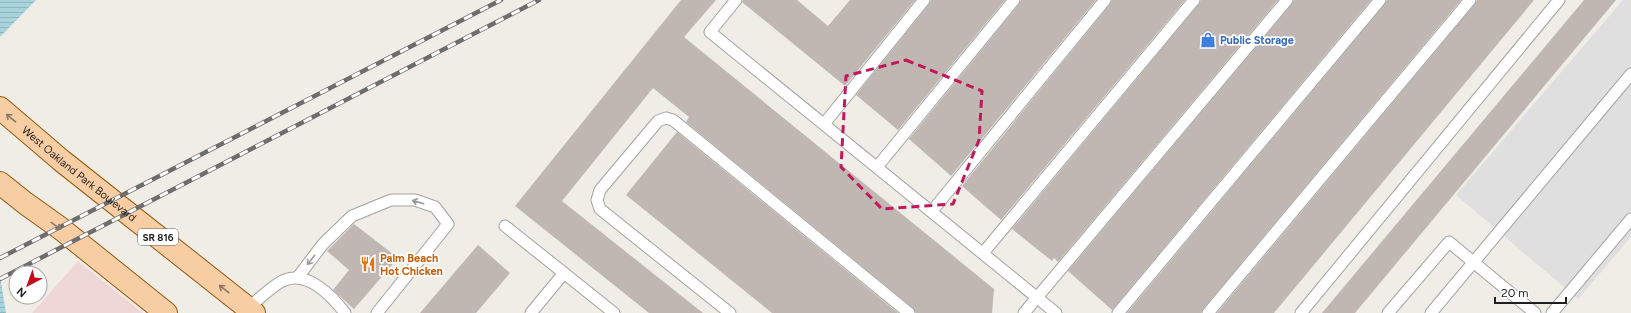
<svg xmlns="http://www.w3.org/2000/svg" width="1631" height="313" viewBox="0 0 1631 313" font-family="Figtree,sans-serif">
<defs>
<pattern id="water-rules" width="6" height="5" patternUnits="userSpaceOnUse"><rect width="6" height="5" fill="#a9d3db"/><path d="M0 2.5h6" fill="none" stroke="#91b5bc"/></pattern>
</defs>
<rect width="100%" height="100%" fill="#f0ece6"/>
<!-- commercial -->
<path fill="#efd7d8" d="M 78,261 L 143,313 L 32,313 Z"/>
<!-- parking -->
<path fill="#dfdfdf" d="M 1623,0 L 1631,0 L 1631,237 L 1578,299 L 1456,195 Z"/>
<!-- water -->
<g fill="url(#water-rules)">
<path d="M 0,0 L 36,0 L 0,37 Z"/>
<path d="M 0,276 L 6,313 L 0,313 Z"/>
</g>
<!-- building -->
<g fill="#c0b7b3">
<path d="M 681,0 L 716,0 L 684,37 L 994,289 L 992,313 L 916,313 L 913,308 L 686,122 L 689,117 L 653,88 L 562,201 L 703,313 L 649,313 L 515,206 Z"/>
<path d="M 743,0 L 797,0 L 828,26 L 850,0 L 915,0 L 845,86 L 742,2 Z"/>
<path d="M 931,0 L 1005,0 L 898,130 L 856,95 L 929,4 Z"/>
<path d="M 1021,0 L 1096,0 L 951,176 L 909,139 L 1019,4 Z"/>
<path d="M 1112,0 L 1185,0 L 1001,220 L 962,186 L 1110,4 Z"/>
<path d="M 1201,0 L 1278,0 L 1058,262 L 1054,258 L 1052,261 L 1012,229 L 1199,4 Z"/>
<path d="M 1294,0 L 1371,0 L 1112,310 L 1068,271 L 1292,4 Z"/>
<path d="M 1387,0 L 1461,0 L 1203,309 L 1201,313 L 1127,313 L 1385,4 Z"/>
<path d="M 1477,0 L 1534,0 L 1274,313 L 1217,313 L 1475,4 Z"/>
<path d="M 1584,0 L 1616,0 L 1355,313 L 1322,313 Z"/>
<path d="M 677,132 L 898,313 L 772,313 L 626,195 Z"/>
<path d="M 354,224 L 398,258 L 354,309 L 333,290 L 349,270 L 327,251 Z"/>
<path d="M 478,245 L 510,273 L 476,313 L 420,313 Z"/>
</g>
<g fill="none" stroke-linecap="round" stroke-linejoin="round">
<defs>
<g id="lane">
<path d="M 736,0 L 710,32 L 1056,313"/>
<path d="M 824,124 L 924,0"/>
<path d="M 877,167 L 1014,0"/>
<path d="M 932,211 L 1105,0"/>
<path d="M 505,226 L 614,313"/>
<path d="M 983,253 L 1194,0"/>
<path d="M 298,277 L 323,244 L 352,216 L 391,200 L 415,200 L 435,207 L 448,224 L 377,313"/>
<path d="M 248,308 C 257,301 275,283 285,280 C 308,271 332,296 345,313"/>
<path d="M 531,313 L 564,273"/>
<path d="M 730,313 L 600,209 L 597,200 L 600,190 L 658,121 L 666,118 L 673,120 L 909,313"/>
<path d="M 1024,313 L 1287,0"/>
<path d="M 1118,313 L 1380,0"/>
<path d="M 1208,313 L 1470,0"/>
<path d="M 1301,313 L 1559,0"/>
<path d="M 1388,313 L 1449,242 L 1535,313"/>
<path d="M 1431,313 L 1631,74"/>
<path d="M 1552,313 L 1631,219"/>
</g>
<g id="primary">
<path id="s1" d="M 0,108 L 62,161 L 254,313"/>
<path d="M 0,183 L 25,203 L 60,228 L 166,313"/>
</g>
</defs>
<!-- lane casing -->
<use href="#lane" stroke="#a3a3a3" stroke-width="13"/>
<!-- primary casing -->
<use href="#primary" stroke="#925a09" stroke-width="24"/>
<!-- lane -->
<use href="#lane" stroke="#fff" stroke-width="11"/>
<!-- primary -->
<use href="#primary" stroke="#f7cda4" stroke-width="22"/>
<defs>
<g id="rail">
<path d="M 0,258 L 501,0"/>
<path d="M 0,279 L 539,0"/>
</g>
</defs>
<!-- rail casing -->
<use href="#rail" stroke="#6d6d6d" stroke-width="4.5"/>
<!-- rail -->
<use href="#rail" stroke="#fff" stroke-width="3" stroke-dasharray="9" stroke-linecap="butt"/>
</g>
<!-- one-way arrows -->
<defs><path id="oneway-shaft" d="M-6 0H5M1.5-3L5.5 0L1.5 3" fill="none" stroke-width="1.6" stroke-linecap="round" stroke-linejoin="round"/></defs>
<g stroke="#8b7662">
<use href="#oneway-shaft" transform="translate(11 118) rotate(-140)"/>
<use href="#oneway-shaft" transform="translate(56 226) rotate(36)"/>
<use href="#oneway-shaft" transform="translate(224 289) rotate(-142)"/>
</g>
<g stroke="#9a9a9a">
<use href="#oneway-shaft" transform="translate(418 202) rotate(-164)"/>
<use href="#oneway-shaft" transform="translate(311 260) rotate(128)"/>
</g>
<!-- marked area -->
<path fill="none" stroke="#c2185b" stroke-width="3" stroke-dasharray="8 5" stroke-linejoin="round" d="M 906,60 L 982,91 L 979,140 L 953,204 L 882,209 L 841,167 L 846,76 Z"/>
<!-- icons -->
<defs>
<symbol id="shop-bare" viewBox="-9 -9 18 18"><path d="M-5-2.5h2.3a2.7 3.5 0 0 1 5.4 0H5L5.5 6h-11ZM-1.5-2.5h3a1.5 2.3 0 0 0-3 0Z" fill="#3f7fe0" stroke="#fff" stroke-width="2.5" paint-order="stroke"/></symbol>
<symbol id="restaurant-bare" viewBox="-9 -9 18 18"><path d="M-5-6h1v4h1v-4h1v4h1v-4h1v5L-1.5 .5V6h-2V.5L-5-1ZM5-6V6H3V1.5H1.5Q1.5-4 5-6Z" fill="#e8710a" stroke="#fff" stroke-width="2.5" paint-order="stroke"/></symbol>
</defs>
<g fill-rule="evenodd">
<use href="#shop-bare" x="1197" y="29" width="22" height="22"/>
<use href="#restaurant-bare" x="357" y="253" width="22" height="22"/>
</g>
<g text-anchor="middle" stroke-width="3.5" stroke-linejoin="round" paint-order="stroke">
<!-- shield labels -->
<rect fill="#fff" stroke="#626262" stroke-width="1" x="138" y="229" width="40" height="16" rx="3"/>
<g font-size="10" font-weight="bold" fill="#1f1f1f">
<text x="158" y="241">SR 816</text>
</g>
<!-- shop labels -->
<g font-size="11" font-weight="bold" fill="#366cbe" stroke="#fff" text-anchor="start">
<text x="1220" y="44">Public Storage</text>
</g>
<!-- street labels -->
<g font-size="11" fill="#1f1f1f" stroke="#fff">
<text dy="4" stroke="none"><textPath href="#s1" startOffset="103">West Oakland Park Boulevard</textPath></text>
</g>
<!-- food labels -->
<g font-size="11" font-weight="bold" fill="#c56008" stroke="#fff" text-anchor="start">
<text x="380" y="262">Palm Beach<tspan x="380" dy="13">Hot Chicken</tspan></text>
</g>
</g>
<!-- north arrow -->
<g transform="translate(28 285) rotate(221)"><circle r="19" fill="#ffffff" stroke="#a5a5a5"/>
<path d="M0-3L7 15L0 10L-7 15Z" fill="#c30b19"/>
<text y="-6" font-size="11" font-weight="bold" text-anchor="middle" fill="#1f1f1f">N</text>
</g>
<!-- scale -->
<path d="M1495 297v6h71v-6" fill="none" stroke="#1f1f1f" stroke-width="2"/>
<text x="1501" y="297" font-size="12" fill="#1f1f1f" stroke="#ffffff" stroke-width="3" paint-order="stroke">20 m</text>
</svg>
